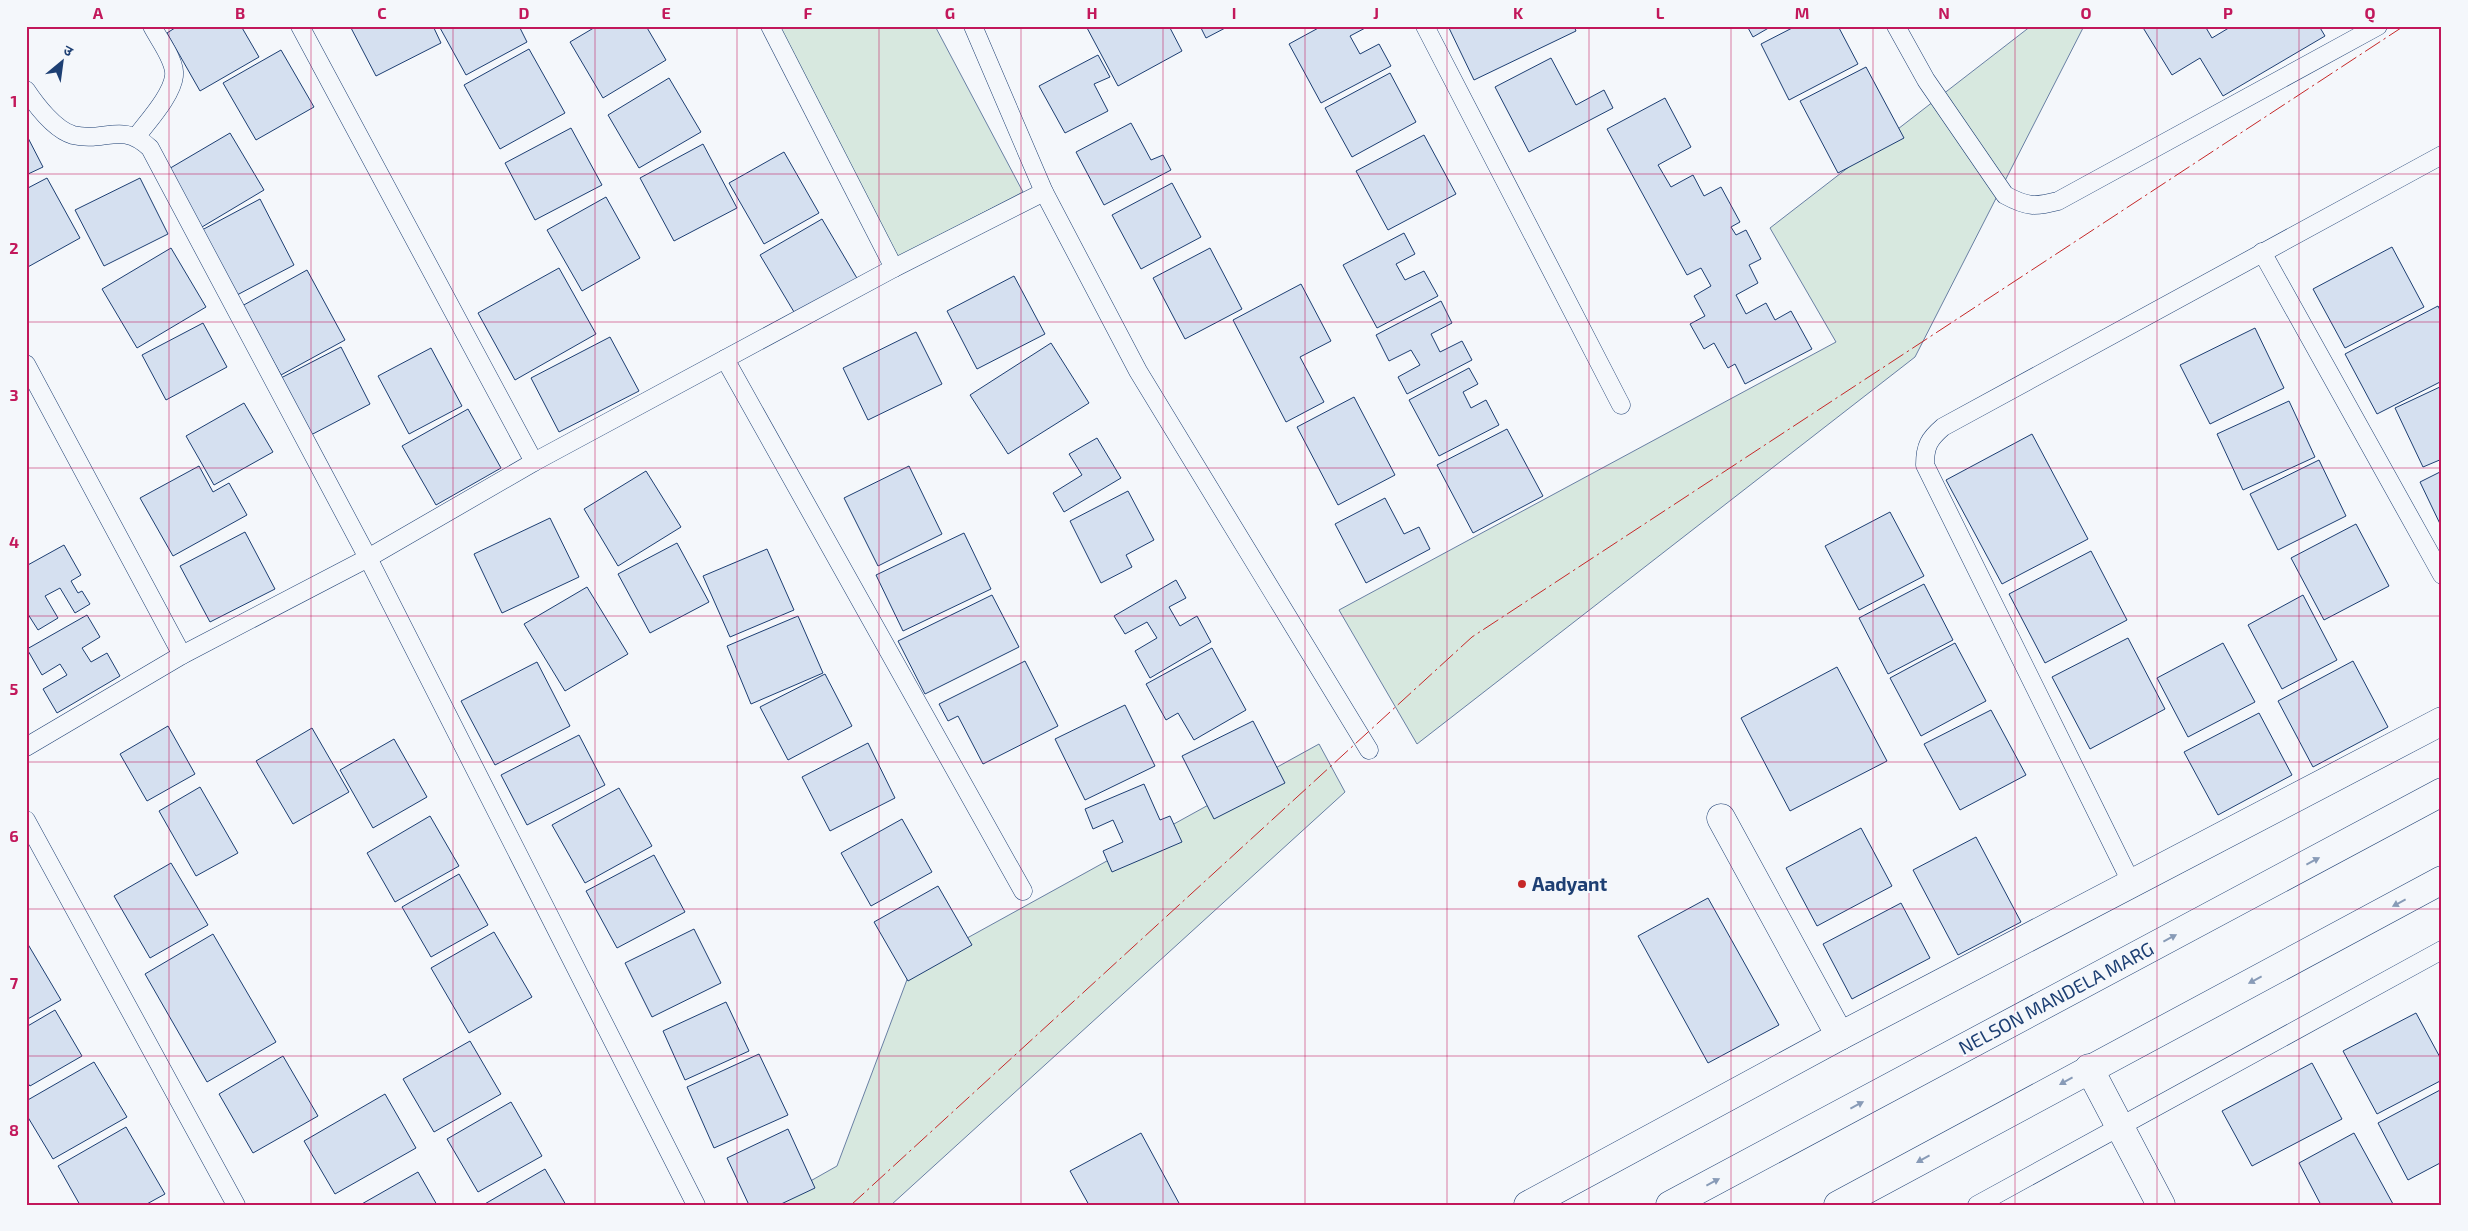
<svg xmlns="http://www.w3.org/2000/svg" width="2468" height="1231" viewBox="0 0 2468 1231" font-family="'Exo 2','Noto Sans Devanagari',sans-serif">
<rect width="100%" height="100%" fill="#f4f7fb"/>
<!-- green -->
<g fill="#d7e8df" stroke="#687fa3">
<path d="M 776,26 L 935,26 L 1023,192 L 898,257 Z"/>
<path d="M 2031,26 L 2084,26 L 1915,357 L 1417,744 L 1339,610 L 1836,342 L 1770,228 Z"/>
<path d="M 1319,744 L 1345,792 L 891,1205 L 768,1205 L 837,1166 L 911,969 Z"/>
</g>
<!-- building -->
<g fill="#d5e0f0" stroke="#1d3f73">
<path d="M 178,26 L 241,26 L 259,57 L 200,91 L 167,33 Z"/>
<path d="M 350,26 L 433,26 L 441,43 L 376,76 Z"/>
<path d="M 439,26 L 519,26 L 527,42 L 466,75 Z"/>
<path d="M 597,26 L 646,26 L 666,60 L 603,98 L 570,42 Z"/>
<path d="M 1086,26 L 1169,26 L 1182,51 L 1118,86 Z"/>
<path d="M 1200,26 L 1229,26 L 1206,38 Z"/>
<path d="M 1322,26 L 1369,26 L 1350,36 L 1360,54 L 1379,44 L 1391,66 L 1321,103 L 1289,44 Z"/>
<path d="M 1453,26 L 1574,26 L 1576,31 L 1474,80 L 1449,28 Z"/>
<path d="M 1747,26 L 1772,26 L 1753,37 Z"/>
<path d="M 1796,26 L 1838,26 L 1858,64 L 1789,100 L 1761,44 Z"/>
<path d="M 2142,26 L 2205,26 L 2212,38 L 2232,26 L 2319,26 L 2325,36 L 2223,96 L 2200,58 L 2172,75 Z"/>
<path d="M 529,49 L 565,113 L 500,149 L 464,85 Z"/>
<path d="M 281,50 L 314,107 L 256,140 L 223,83 Z"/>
<path d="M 1098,55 L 1110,77 L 1094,84 L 1108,111 L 1065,133 L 1039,86 Z"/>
<path d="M 1551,58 L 1576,105 L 1604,90 L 1613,108 L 1529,152 L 1495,87 Z"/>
<path d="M 1866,67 L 1904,138 L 1838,173 L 1800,101 Z"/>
<path d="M 1390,73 L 1416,122 L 1352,157 L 1325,108 Z"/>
<path d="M 669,78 L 701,132 L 639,168 L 608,115 Z"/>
<path d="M 1665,98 L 1691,147 L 1658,165 L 1671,187 L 1693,175 L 1704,196 L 1721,187 L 1740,222 L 1731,227 L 1736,235 L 1746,230 L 1761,259 L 1749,265 L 1758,283 L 1736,295 L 1746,314 L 1766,303 L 1775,320 L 1791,311 L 1812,349 L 1745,384 L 1735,364 L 1728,368 L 1714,343 L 1704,349 L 1690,324 L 1705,316 L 1694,296 L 1711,286 L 1701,268 L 1687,275 L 1607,129 Z"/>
<path d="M 1131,123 L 1151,160 L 1163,155 L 1171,170 L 1104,205 L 1076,152 Z"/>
<path d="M 571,128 L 602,185 L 535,220 L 505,163 Z"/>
<path d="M 230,133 L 264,190 L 202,227 L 167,170 Z"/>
<path d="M 26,134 L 43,167 L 26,175 Z"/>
<path d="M 1424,135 L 1456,194 L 1388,230 L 1356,171 Z"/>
<path d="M 703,144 L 737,208 L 674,241 L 640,178 Z"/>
<path d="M 784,152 L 819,213 L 764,244 L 729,183 Z"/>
<path d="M 47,178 L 80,238 L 26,268 L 26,189 Z"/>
<path d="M 140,178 L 168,234 L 104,266 L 75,210 Z"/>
<path d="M 1172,183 L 1201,237 L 1141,269 L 1112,215 Z"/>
<path d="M 606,197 L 640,258 L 582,291 L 547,230 Z"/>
<path d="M 260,199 L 294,265 L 237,295 L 202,230 Z"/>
<path d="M 822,219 L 858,280 L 797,317 L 760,255 Z"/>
<path d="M 1404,233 L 1415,254 L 1396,264 L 1405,280 L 1424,271 L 1438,296 L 1377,328 L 1343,265 Z"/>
<path d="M 2392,247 L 2424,307 L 2345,348 L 2313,289 Z"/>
<path d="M 171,248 L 206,307 L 137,348 L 102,289 Z"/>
<path d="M 1210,248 L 1242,309 L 1185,339 L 1153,278 Z"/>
<path d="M 559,268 L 596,334 L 515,380 L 478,313 Z"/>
<path d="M 307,270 L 345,340 L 281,375 L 242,306 Z"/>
<path d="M 1014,276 L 1045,334 L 977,369 L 947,311 Z"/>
<path d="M 1301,284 L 1331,341 L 1300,357 L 1324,402 L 1286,422 L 1233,320 Z"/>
<path d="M 1441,301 L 1452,323 L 1431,334 L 1440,352 L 1462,341 L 1472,360 L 1407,394 L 1398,377 L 1420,365 L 1411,350 L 1389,361 L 1376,335 Z"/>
<path d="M 2438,306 L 2442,314 L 2442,381 L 2377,414 L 2345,354 Z"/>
<path d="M 203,323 L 227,367 L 166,400 L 142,355 Z"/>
<path d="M 2255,328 L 2284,388 L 2210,424 L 2180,365 Z"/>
<path d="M 916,332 L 942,384 L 868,420 L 843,368 Z"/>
<path d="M 610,337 L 639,391 L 559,432 L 531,378 Z"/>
<path d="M 1051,343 L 1089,403 L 1008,454 L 970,395 Z"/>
<path d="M 341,347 L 370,404 L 309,436 L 279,379 Z"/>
<path d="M 431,348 L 462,406 L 409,434 L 378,376 Z"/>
<path d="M 1469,368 L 1478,384 L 1463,392 L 1471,408 L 1486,400 L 1499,425 L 1439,456 L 1409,400 Z"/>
<path d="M 2442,386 L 2442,459 L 2423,467 L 2395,408 Z"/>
<path d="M 1354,397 L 1395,475 L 1338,505 L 1297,427 Z"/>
<path d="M 2289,401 L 2315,457 L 2243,490 L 2217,434 Z"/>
<path d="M 244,403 L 273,452 L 214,485 L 186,436 Z"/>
<path d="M 468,409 L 501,468 L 436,505 L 402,446 Z"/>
<path d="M 1507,429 L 1543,496 L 1473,533 L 1437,465 Z"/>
<path d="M 2032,434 L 2088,539 L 2002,584 L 1946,480 Z"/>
<path d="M 1097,438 L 1121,478 L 1064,512 L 1053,493 L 1082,475 L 1069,454 Z"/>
<path d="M 2319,460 L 2346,516 L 2278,550 L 2250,494 Z"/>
<path d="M 199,466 L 213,492 L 229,483 L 247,515 L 173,556 L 140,498 Z"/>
<path d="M 909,466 L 942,534 L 878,566 L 844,498 Z"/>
<path d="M 646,471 L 681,527 L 618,566 L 584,509 Z"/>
<path d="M 2442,471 L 2442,528 L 2420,482 Z"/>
<path d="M 1128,491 L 1154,540 L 1126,555 L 1132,567 L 1101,583 L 1070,521 Z"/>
<path d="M 1385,498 L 1404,534 L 1419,527 L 1430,549 L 1366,583 L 1335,524 Z"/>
<path d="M 1890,512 L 1924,576 L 1859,610 L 1825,546 Z"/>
<path d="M 550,518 L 579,577 L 502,613 L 474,554 Z"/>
<path d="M 2356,524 L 2389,586 L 2324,620 L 2291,558 Z"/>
<path d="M 245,532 L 275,589 L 210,622 L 180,566 Z"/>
<path d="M 964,533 L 991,589 L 903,631 L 876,575 Z"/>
<path d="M 677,543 L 709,602 L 650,633 L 618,574 Z"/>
<path d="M 64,545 L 81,575 L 71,581 L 78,593 L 82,591 L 90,604 L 75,613 L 60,588 L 45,596 L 58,618 L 38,630 L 26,611 L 26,566 Z"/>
<path d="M 767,549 L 794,610 L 730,637 L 703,576 Z"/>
<path d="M 2091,551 L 2127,620 L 2045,663 L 2009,594 Z"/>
<path d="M 1176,580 L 1186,598 L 1169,607 L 1180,626 L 1197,616 L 1211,642 L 1150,678 L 1135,651 L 1157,638 L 1147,622 L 1125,634 L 1114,616 Z"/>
<path d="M 1924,584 L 1953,640 L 1888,674 L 1859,618 Z"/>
<path d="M 587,587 L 628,654 L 565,691 L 524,624 Z"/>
<path d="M 992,595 L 1019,647 L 925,694 L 898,641 Z"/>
<path d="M 2303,595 L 2337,660 L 2282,689 L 2248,625 Z"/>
<path d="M 87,615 L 100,637 L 82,648 L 91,662 L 107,653 L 120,676 L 57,713 L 43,689 L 67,675 L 60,664 L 42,675 L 27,649 Z"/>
<path d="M 798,616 L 823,673 L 751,704 L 727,646 Z"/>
<path d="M 2128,638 L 2165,709 L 2090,749 L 2052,677 Z"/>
<path d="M 1955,643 L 1986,701 L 1921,736 L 1890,678 Z"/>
<path d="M 2223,643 L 2255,702 L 2188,737 L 2157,678 Z"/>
<path d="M 1212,648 L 1246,710 L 1194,740 L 1178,713 L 1166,720 L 1146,684 Z"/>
<path d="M 1025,661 L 1058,726 L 983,764 L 958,716 L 948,721 L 939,704 Z"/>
<path d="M 2353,661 L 2388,727 L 2313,767 L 2278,701 Z"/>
<path d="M 537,662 L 570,726 L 495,765 L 461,701 Z"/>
<path d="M 1837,667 L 1887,761 L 1790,811 L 1741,718 Z"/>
<path d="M 825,674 L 852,726 L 788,760 L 760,707 Z"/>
<path d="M 1125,705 L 1155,766 L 1085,800 L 1055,739 Z"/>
<path d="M 1991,710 L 2026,775 L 1960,810 L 1924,744 Z"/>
<path d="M 2259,713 L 2292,775 L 2218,815 L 2184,752 Z"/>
<path d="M 1253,721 L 1285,783 L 1214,819 L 1182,756 Z"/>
<path d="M 168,726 L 195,774 L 147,801 L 120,754 Z"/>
<path d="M 312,728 L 349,792 L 293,824 L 256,761 Z"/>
<path d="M 579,735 L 605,785 L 527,825 L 501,775 Z"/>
<path d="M 394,739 L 427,797 L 373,828 L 340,770 Z"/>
<path d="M 868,743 L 895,798 L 830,831 L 802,777 Z"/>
<path d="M 1144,784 L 1160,820 L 1170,816 L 1182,842 L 1112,872 L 1103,851 L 1123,842 L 1113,820 L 1093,829 L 1085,809 Z"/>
<path d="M 200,787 L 238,853 L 196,876 L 159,811 Z"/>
<path d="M 619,788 L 652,846 L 585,883 L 552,825 Z"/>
<path d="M 430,816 L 459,866 L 395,902 L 367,853 Z"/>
<path d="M 902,819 L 932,872 L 871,906 L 841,853 Z"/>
<path d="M 1861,828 L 1892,886 L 1817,926 L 1786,868 Z"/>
<path d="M 1976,837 L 2021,922 L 1958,955 L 1913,870 Z"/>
<path d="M 654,855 L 685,912 L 617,948 L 586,891 Z"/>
<path d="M 171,863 L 208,925 L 150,958 L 114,896 Z"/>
<path d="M 459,874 L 488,925 L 431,957 L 402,907 Z"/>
<path d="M 938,886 L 972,945 L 908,981 L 874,922 Z"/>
<path d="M 1708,898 L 1779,1025 L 1708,1063 L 1638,936 Z"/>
<path d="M 1901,903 L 1930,958 L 1852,999 L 1823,944 Z"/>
<path d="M 694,929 L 721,983 L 652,1017 L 625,963 Z"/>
<path d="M 494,932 L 532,997 L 469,1033 L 431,968 Z"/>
<path d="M 213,934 L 276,1042 L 207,1082 L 145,974 Z"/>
<path d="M 26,941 L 61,1000 L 26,1020 Z"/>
<path d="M 726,1002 L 749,1051 L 685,1080 L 663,1031 Z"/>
<path d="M 55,1010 L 82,1056 L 30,1086 L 26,1081 L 26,1027 Z"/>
<path d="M 2416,1013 L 2442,1061 L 2442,1080 L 2377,1114 L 2343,1051 Z"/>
<path d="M 470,1041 L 501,1094 L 434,1132 L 403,1079 Z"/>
<path d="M 759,1054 L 788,1115 L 714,1148 L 687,1087 Z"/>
<path d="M 283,1056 L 318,1116 L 253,1153 L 219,1094 Z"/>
<path d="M 94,1062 L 127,1117 L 53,1159 L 26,1114 L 26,1101 Z"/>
<path d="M 2312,1063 L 2342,1119 L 2252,1166 L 2222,1111 Z"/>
<path d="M 2442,1089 L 2442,1162 L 2408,1180 L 2378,1123 Z"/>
<path d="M 385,1094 L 416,1148 L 335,1194 L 304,1141 Z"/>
<path d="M 511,1102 L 542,1156 L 478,1192 L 447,1139 Z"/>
<path d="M 126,1127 L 165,1194 L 145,1205 L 80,1205 L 58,1166 Z"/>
<path d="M 788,1129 L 815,1188 L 779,1205 L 749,1205 L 727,1158 Z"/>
<path d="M 1141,1133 L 1180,1205 L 1089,1205 L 1070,1171 Z"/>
<path d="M 2354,1133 L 2393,1204 L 2321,1205 L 2299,1163 Z"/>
<path d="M 545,1169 L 566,1205 L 483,1205 Z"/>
<path d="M 418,1172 L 437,1205 L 360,1205 Z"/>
</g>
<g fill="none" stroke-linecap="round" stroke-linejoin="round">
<defs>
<g id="service">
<path d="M 300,26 L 534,462"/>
<path d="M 770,26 L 894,268"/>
<path d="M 973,26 L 1044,192 L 1138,371 L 1369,750"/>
<path d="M 1425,26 L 1621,405"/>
<path d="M 1896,26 L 1926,80 L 2005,195 C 2027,207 2035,207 2058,201 L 2378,26"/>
<path d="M 26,90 C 36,105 55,130 73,135 C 105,143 121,121 150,148 L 368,558 L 696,1205"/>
<path d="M 137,136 C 148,121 172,95 174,76 C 176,61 159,40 152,26"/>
<path d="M 2262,252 L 2442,575"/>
<path d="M 725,359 L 1023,891"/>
<path d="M 26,364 L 182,655"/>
<path d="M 26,747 L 182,655 L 368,558 L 534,462 L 894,268 L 1044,192"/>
<path d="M 26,820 L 236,1205"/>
<path d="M 2131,882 L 1925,465 C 1925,446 1929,439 1943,427 L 2442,155"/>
<path d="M 1977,1205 L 2442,950"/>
</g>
<g id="minor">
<path d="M 1721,818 L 1840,1036"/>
<path d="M 2089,1068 L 2161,1205"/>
<path d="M 1528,1205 L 1840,1036 L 2442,721"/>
</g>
<g id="primary">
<path d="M 1670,1205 L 2442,792"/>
<path d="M 1838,1205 L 2442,880"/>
</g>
</defs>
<!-- service casing -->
<use href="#service" stroke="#1d3f73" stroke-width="19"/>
<!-- minor casing -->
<use href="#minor" stroke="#1d3f73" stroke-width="29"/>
<!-- primary casing -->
<use href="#primary" stroke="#1d3f73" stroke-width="29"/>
<!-- service -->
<use href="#service" stroke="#f4f7fb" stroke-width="18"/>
<!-- minor -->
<use href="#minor" stroke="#f4f7fb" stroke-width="28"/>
<!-- primary -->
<use href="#primary" stroke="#f4f7fb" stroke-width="28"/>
<!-- power -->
<path stroke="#c62828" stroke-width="1" stroke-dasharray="18 4 2.5 4" stroke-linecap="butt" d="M 851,1205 L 1472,637 L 2404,26"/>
</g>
<!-- one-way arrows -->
<defs><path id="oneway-solid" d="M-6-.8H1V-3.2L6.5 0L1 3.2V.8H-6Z" transform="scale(1.25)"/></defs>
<g fill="#889bb7">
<use href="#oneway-solid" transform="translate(2313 861) rotate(-28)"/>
<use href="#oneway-solid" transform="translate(2399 903) rotate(152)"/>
<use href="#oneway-solid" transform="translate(2170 938) rotate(-28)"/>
<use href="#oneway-solid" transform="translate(2255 980) rotate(152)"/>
<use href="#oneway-solid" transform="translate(2066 1081) rotate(151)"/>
<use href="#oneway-solid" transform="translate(1857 1105) rotate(-28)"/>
<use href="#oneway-solid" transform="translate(1923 1159) rotate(151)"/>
<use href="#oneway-solid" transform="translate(1713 1182) rotate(-28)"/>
</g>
<!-- grid -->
<path fill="none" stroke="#c2185b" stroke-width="1" stroke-opacity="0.55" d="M 169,26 L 169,1205M 311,26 L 311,1205M 453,26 L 453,1205M 595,26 L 595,1205M 737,26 L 737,1205M 879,26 L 879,1205M 1021,26 L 1021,1205M 1163,26 L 1163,1205M 1305,26 L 1305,1205M 1447,26 L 1447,1205M 1589,26 L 1589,1205M 1731,26 L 1731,1205M 1873,26 L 1873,1205M 2015,26 L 2015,1205M 2157,26 L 2157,1205M 2299,26 L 2299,1205M 26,174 L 2442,174M 26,322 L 2442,322M 26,468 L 2442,468M 26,616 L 2442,616M 26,762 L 2442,762M 26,909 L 2442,909M 26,1056 L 2442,1056"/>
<!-- markers -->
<circle fill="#c62828" stroke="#f4f7fb" stroke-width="2" cx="1522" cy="884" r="5"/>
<g text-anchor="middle" stroke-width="4" stroke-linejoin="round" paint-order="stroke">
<!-- poi labels -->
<g font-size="19" font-weight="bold" fill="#1d3f73" stroke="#f4f7fb" text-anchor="start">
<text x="1532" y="891">Aadyant</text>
</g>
<!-- street labels -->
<g font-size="19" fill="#1d3f73" stroke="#f4f7fb">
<text transform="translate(2056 998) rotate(-28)" y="7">NELSON MANDELA MARG</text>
</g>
</g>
<!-- border -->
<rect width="2468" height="1231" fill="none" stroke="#f4f7fb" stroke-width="55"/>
<!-- north arrow -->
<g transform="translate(62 62) rotate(29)" stroke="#f4f7fb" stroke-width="4" paint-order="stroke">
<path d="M0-4L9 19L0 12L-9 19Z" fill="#1d3f73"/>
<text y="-8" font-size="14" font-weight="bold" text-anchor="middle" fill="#1d3f73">उ</text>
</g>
<rect x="28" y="28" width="2412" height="1176" fill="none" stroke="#c2185b" stroke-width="2"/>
<g font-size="16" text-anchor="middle" font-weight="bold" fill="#c2185b">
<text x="98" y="19">A</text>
<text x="240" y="19">B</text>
<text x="382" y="19">C</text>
<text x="524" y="19">D</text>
<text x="666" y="19">E</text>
<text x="808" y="19">F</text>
<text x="950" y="19">G</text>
<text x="1092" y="19">H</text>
<text x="1234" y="19">I</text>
<text x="1376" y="19">J</text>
<text x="1518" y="19">K</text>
<text x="1660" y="19">L</text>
<text x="1802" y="19">M</text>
<text x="1944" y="19">N</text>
<text x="2086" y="19">O</text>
<text x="2228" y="19">P</text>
<text x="2370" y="19">Q</text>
<text x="14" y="107">1</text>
<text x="14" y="254">2</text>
<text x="14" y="401">3</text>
<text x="14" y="548">4</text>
<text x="14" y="695">5</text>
<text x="14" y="842">6</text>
<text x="14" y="989">7</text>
<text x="14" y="1136">8</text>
</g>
</svg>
